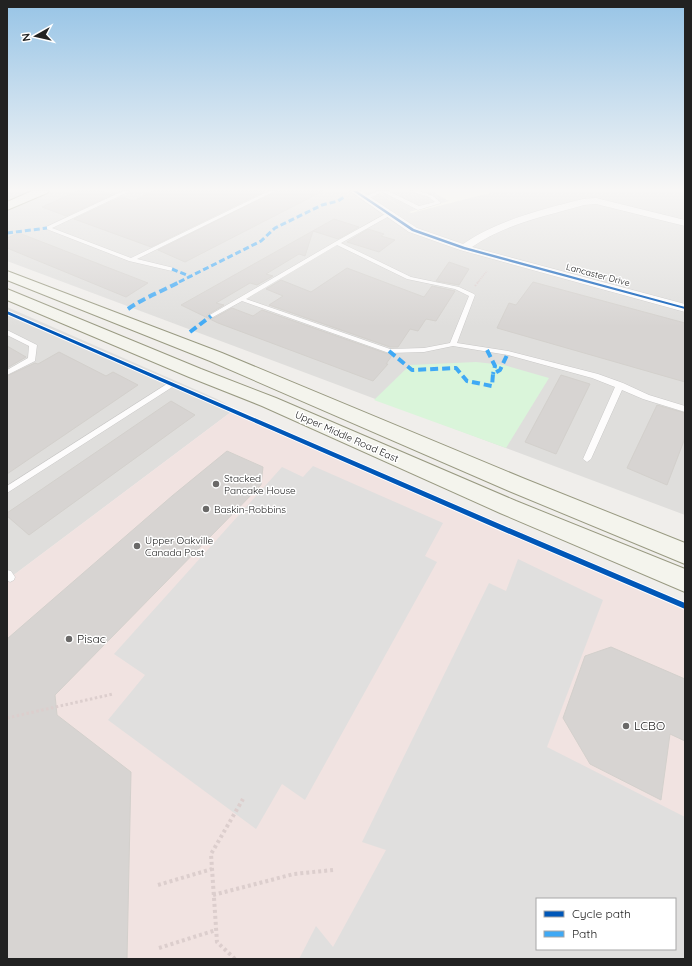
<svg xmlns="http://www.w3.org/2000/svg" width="692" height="966" viewBox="0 0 692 966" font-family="Quicksand,sans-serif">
<rect width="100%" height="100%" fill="#f0eeeb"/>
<!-- residential -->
<g fill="#dfdedc">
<path d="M 7,191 L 685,191 L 685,515 L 7,261 Z"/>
<path d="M 7,307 L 217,399 L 235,409 L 7,580 Z"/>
</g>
<!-- commercial -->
<path fill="#f1e3e1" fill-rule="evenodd" d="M 235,409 L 685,602 L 685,959 L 7,959 L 7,580 ZM 537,899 L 675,899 L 675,949 L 537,949 Z"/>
<!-- education -->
<path fill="#f8f7e8" d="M 375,191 L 498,191 L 411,213 Z"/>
<!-- park -->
<path fill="#daf5da" d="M 476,362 L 504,365 L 549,378 L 506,448 L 374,400 L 410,365 Z"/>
<!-- parking -->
<g fill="#e0dfde" fill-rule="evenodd">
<path d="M 394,191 L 431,191 L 449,201 L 409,212 L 381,194 Z"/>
<path d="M 313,466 L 443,523 L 425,556 L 437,562 L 305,800 L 282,784 L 256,829 L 108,720 L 145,675 L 114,654 L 282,467 L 303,477 Z"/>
<path d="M 518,559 L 603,600 L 547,747 L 685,817 L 685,959 L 299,959 L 316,926 L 333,947 L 386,850 L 362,842 L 489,583 L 506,591 ZM 537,899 L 675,899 L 675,949 L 537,949 Z"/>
</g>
<!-- building -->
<g fill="#d7d4d2" stroke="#d3d0cc">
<path d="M 78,191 L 100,191 L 112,195 L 66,216 L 42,207 Z"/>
<path d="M 153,191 L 265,191 L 151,247 L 74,219 L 121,197 L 134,201 Z"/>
<path d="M 276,191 L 323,191 L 185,262 L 158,250 Z"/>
<path d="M 334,219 L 359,227 L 338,239 L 313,231 L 305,256 L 299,254 L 266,274 L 273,276 L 257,285 L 250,283 L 216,303 L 224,305 L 207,315 L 207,317 L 214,318 L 232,308 L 253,316 L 262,310 L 388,354 L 393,354 L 386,364 L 388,364 L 373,381 L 218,323 L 181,305 Z"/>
<path d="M 368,229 L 384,234 L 381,236 L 395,240 L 379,252 L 347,242 Z"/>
<path d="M 19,233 L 148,283 L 126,297 L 7,248 L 7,238 Z"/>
<path d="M 449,262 L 469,269 L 459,285 L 436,281 Z"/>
<path d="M 347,268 L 424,297 L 432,286 L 455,291 L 436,321 L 426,319 L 418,331 L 410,329 L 398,347 L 390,347 L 269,305 L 283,296 L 266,289 L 281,280 L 311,292 Z"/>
<path d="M 533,282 L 685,323 L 685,382 L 497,328 L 509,303 L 516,305 Z"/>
<path d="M 7,346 L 26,357 L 7,368 Z"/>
<path d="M 59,352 L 106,376 L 113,372 L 138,385 L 7,474 L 7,376 L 35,363 L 38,364 Z"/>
<path d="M 561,375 L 590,384 L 556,454 L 525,442 Z"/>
<path d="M 171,401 L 195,415 L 29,535 L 7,516 L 7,513 Z"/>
<path d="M 657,405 L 685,413 L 685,438 L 667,485 L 627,468 Z"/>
<path d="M 227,451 L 263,467 L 261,485 L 55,695 L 57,715 L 131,772 L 127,959 L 7,959 L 7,639 L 172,496 Z"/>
<path d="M 611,647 L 685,679 L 685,741 L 670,734 L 661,800 L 590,764 L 563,718 L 585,656 Z"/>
</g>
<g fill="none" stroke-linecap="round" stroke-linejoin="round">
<defs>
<g id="lane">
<path d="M 123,191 L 130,191 L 52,228 L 131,258 L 269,191 L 275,191 L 137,259 L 174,268 L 175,269 L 172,271 L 129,261 L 44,228 Z"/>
<path d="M 377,191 L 388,191 L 419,206 L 435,202 L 429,197 L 410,191 C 423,191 433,194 441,203 L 418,210 L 383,192 L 367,199 L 363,198 Z"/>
<path d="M 389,212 L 391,213 L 391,215 L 341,243 L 411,277 L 459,287 L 474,294 L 475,295 L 457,343 L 508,351 L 598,374 L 623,383 L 649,395 L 685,406 L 685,412 L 643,399 L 622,390 L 591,459 L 587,462 L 583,459 L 615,387 L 592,378 L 508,355 L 453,346 L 424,352 L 389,353 L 242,301 L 213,317 L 208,316 L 335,242 ZM 337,245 L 407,279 L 455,289 L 469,296 L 450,343 L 424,348 L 390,349 L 246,299 Z"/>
<path d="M 7,330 L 37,345 L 35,361 L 7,375 L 7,370 L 28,358 L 29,346 L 7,335 Z"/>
<path d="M 170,382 L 173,382 L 177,384 L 7,493 L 7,486 Z"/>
<path d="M 7,570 L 11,571 L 15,577 L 14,580 L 10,582 L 7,580 Z"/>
</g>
<path id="street" d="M 350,191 L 361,191 L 417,228 L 463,244 C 498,220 543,209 583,199 L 596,198 L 685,220 L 685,226 L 596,204 L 584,205 C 546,216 505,224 472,247 L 685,304 L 685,312 L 460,250 L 409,232 Z"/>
<g id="secondary">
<path d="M 32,191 L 49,191 L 47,193 L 7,210 L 7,202 Z"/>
<path d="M 7,271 L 222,353 L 525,479 L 685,543 L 685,564 L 509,491 L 210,361 L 7,280 Z"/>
<path d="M 7,289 L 201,369 L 276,398 L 516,501 L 685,569 L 685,592 L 500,513 L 262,406 L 189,377 L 7,300 Z"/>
</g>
</defs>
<!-- lane casing -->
<use href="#lane" stroke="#c9c8c7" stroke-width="1"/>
<!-- street casing -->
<use href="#street" stroke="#c9c8c7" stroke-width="1"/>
<!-- secondary casing -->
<use href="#secondary" stroke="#999a82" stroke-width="2"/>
<!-- path-far3 -->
<path stroke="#dccecd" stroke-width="1.5" stroke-dasharray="1 1" stroke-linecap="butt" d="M 478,282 L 487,271"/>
<!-- path-far2 -->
<path stroke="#dccecd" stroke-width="2" stroke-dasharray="1.5 1.5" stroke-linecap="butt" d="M 475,286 L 479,281"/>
<!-- path-far1 -->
<path stroke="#dccecd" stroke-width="3" stroke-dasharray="2.5 2.5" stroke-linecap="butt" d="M 7,718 L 113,694"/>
<!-- path -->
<g stroke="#dccecd" stroke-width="4" stroke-dasharray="3 3" stroke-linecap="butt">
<path d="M 158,885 L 212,869"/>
<path d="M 213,895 L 294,874 L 333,870"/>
<path d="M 159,948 L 216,930"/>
<path d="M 235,959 L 217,942 L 211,854 L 243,799"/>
</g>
<!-- lane -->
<use href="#lane" fill="#fdfcfc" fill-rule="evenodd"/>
<!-- street -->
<use href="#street" fill="#fdfcfc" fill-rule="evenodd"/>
<!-- secondary -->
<use href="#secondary" fill="#f4f4ed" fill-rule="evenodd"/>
<!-- quiet-far1 -->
<g stroke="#3fa9f5" stroke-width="3" stroke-dasharray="6 3" stroke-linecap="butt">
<path d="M 7,233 L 47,228"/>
<path d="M 172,269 L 189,276"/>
<path d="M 179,282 L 261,241 L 275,228 L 322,205 L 338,201 L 344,197"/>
</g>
<!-- quiet -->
<g stroke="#3fa9f5" stroke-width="4" stroke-dasharray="8 4" stroke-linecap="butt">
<path d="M 128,309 C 145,297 163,291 181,281"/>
<path d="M 190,332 L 211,316"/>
<path d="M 487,350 L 495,366 L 493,374"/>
<path d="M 389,351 L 412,370 L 456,368 L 467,381 L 492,386 L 493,374 L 500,370 L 508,353"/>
</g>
<defs>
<g id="cycleway">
<path d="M 353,191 L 357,191 L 414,229 L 465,247 L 685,307 L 685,309 L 463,249 L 412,231 Z"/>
<path d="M 7,311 L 502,525 L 685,603 L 685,609 L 498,529 L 7,314 Z"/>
</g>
</defs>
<!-- cycleway casing -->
<use href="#cycleway" stroke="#fff" stroke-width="2"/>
<!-- cycleway -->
<use href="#cycleway" fill="#0057b8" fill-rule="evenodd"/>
</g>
<!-- sky -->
<linearGradient id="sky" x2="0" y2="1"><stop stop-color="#97c4e6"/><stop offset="0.58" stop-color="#f8f7f6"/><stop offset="1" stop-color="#f8f7f6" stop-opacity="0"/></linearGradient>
<rect width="692" height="327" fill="url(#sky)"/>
<!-- markers -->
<g fill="#6a6968" stroke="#fff" stroke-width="1.5">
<circle cx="216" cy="484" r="4"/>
<circle cx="206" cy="509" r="4"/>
<circle cx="137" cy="546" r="4"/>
<circle cx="69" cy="639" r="4"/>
<circle cx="626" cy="726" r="4"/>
</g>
<g text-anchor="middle" stroke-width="3" stroke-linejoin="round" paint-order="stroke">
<!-- far-street labels -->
<g font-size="9" fill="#222" stroke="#fff">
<text transform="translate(598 275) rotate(15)" y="3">Lancaster Drive</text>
</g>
<!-- street labels -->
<g font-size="10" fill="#222" stroke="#fff">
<text transform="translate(347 436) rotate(24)" y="4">Upper Middle Road East</text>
</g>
<!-- poi labels -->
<g font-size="10" fill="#222" stroke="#fff" text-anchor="start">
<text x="224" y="482">Stacked<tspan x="224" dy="12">Pancake House</tspan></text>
<text x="214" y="513">Baskin-Robbins</text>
<text x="145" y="544">Upper Oakville<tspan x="145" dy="12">Canada Post</tspan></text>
</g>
<!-- near-poi labels -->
<g font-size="12" fill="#222" stroke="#fff" text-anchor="start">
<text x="77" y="643">Pisac</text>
<text x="634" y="730">LCBO</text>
</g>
</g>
<!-- border -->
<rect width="692" height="966" fill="none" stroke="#222222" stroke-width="16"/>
<!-- legend -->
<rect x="536" y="898" width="140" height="52" fill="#ffffff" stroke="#a7a7a7"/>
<rect x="544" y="911" width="20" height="6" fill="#0057b8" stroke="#a7a7a7"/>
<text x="572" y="918" font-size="12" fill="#222222">Cycle path</text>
<rect x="544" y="931" width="20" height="6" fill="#3fa9f5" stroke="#a7a7a7"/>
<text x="572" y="938" font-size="12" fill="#222222">Path</text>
<!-- north arrow -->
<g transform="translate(36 36) rotate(262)" stroke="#ffffff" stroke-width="3" paint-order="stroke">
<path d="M0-3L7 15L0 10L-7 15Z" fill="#222222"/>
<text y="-6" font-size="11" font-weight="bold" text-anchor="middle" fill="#222222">N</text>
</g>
</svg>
